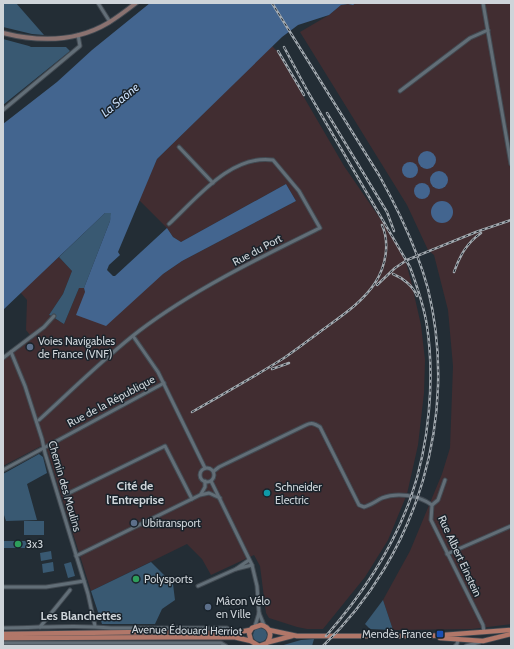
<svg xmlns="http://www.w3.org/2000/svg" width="514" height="649" viewBox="0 0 514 649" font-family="Cabin,sans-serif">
<rect width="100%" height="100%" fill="#232d35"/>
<!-- industrial -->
<g fill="#412d31">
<path d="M 356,3 L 511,3 L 511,624 L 472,629 L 393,630 L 383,600 L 410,551 L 442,474 L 450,448 L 453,366 L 448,310 L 434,255 L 428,250 L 407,205 L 300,32 L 329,15 L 341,5 L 348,4 L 353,5 Z"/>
<path d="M 272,46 L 277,51 L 344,166 L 388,230 L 405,259 L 411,281 L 421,325 L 425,360 L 424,393 L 418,445 L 407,494 L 388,540 L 365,577 L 323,629 L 307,629 L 297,627 L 269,618 L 266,613 L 260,566 L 254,555 L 211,575 L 202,559 L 187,544 L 91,591 L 45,444 L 3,466 L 3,353 L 7,356 L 26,343 L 30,335 L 26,330 L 27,300 L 20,292 L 59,257 L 72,271 L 63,294 L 49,315 L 64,324 L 79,288 L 84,288 L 85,292 L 163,274 L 182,261 L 296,201 L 286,184 L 181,242 L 173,237 L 167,228 L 139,200 L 157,159 Z"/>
</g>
<!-- green -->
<g fill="#395972">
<path d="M 3,3 L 16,3 L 44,35 L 32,34 L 3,27 Z"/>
<path d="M 3,39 L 29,46 L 31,47 L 66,47 L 70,51 L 3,105 Z"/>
<path d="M 105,213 L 112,213 L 110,221 L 84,288 L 79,288 L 64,324 C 58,321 55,317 49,315 L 63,294 L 72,271 L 59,257 Z"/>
<path d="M 39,454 L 43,457 L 47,473 L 27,484 L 37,520 L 6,521 L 3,512 L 3,474 Z"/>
<rect x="24" y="521" width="20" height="14"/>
<rect x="3" y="541" width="29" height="7"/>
<path d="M 51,551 L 52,559 L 41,561 L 40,553 Z"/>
<path d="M 53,562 L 54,571 L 43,573 L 42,564 Z"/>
<path d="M 71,562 L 75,576 L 68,578 L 64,564 Z"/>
<path d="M 151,562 L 173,584 L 175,600 L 162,609 L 155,624 L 102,624 L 91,591 Z"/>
<path d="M 383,600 L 393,630 L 370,629 L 365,624 Z"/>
<circle cx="260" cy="635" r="7"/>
<path d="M 314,639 L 312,646 L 280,646 L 301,640 Z"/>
</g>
<!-- water -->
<g fill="#43658f">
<path d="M 150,3 L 356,3 L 353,5 L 348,4 L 341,5 L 329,15 L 298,25 L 282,37 L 157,159 L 118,252 L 120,255 L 109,265 L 107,270 L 113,276 L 115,276 L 167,228 L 173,237 L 181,242 L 286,184 L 296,201 L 182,261 L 163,274 L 106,326 L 76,315 L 85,292 L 84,288 L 110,221 L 111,213 L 105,213 L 3,310 L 3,124 L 57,82 L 92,50 Z"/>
<circle cx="427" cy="160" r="9"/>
<circle cx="410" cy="170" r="8"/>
<circle cx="439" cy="180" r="9"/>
<circle cx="422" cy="191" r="8"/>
<circle cx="442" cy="212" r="11"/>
</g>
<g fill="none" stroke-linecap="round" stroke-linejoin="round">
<defs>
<g id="minor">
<path d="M 98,3 L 110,22"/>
<path d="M 483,3 L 511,164"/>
<path d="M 400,91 L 470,38 L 488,30"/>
<path d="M 3,110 L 80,46 L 78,35"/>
<path d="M 179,147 L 213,183"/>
<path d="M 133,336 L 158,372 L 205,468"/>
<path d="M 11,352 L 25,386 L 42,439 L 45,453 L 88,594 L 95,626"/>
<path d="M 3,358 L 44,327 L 54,316"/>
<path d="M 39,420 C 71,391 105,357 139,331 C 193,290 259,258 320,228 L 299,191 L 273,160 C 231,154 197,198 169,224"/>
<circle cx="207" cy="475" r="7"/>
<path d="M 3,470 L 164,383"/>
<path d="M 214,471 L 219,467 L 306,425 C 312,422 315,424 320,427 L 359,505 L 364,507 C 371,505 376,501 382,498 C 397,492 418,495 432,505 L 431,520 L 483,625 L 484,632"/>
<path d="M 211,481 L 252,565 L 257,586 L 259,613 L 264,625"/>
<path d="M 201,494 L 205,487 L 205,481"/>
<path d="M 65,495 L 165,446 L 192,499"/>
<path d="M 432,505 L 438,500 L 445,480"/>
<path d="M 447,554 L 511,526"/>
<path d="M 76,556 L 200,495 L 209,493 L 220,498"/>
<path d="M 249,560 L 236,569 L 252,565"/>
<path d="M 198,586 L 236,569"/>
<path d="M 3,587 L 46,587 L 84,581"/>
<path d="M 255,626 L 259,613"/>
<path d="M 40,627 L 70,590"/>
<path d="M 3,628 C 39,628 75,624 111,628 L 227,628 L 232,632"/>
<path d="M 3,643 L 221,643 L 226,646"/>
<path d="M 455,646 L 457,644 L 458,640"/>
<path d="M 466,646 L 480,642"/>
</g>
<path id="secondary" d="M 3,33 C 39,42 76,42 108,23 C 118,17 127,10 136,3"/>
<g id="primary">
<path d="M 269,630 L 297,636 L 430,636 L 511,630"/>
<path d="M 3,634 L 146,632 L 234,633 L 250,630"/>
<path d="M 3,638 L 234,637 L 251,641"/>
<path d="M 440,638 L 483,641 L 511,634"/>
<path d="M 269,642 L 292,636"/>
<path d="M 259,646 L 251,641 L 249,633 L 252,628 L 261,625 C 270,627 273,635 267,643 L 259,646"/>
</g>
</defs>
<!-- minor casing -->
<use href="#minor" stroke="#424a52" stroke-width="5"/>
<!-- secondary casing -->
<use href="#secondary" stroke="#424a52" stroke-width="6"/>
<!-- primary casing -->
<use href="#primary" stroke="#424a52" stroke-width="6"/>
<!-- minor -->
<use href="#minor" stroke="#626e77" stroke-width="3"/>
<!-- secondary -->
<use href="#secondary" stroke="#8a7270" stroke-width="4"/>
<!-- primary -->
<use href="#primary" stroke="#b17769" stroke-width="4.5"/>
<defs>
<g id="rail">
<path d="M 272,3 L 379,175 C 399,211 417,248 428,289 C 459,416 418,555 323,646"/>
<path d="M 284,47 L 308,92 L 410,267 C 417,286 424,306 427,326 C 435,380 429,445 411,497 C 393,548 361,596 326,636"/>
<path d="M 278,51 L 304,95"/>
<path d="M 327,113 L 387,212 L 394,231"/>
<path d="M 454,272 C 460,255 467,243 481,233"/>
<path d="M 393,274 C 403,278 413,286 417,296"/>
<path d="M 377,285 L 395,268 L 407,260 L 476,232 L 511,220"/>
<path d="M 272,369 L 289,363"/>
<path d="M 192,412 C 223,394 254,377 284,358 C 297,349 309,340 321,331 C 340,317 362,303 375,283 C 386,266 390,243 382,225"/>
</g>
</defs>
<!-- rail casing -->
<use href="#rail" stroke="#a2a9af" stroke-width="2.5"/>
<!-- rail -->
<use href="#rail" stroke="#1a232b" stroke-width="1" stroke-dasharray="3" stroke-linecap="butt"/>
</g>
<!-- markers -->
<g fill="#5c6f8a" stroke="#1a232b" stroke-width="1.5">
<circle cx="30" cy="347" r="4"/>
<circle cx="134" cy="523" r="4"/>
<circle cx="208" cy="607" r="4"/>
</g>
<circle fill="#0f9aa8" stroke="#1a232b" stroke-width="1.5" cx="267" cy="493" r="4"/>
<g fill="#2e9e5b" stroke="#1a232b" stroke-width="1.5">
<circle cx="18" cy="544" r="4"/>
<circle cx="136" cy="579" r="4"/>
</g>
<rect fill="#1a4fb4" stroke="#1a232b" stroke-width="1.5" x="436" y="630" width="8" height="8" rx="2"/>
<g text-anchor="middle" stroke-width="3" stroke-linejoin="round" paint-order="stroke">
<!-- street labels -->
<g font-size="11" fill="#ced4d9" stroke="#1a232b">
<text transform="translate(257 250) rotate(-28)" y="4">Rue du Port</text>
<text transform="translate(111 401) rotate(-28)" y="4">Rue de la République</text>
<text transform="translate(65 486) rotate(74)" y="4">Chemin des Moulins</text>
<text transform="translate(460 556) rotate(65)" y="4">Rue Albert Einstein</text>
<text transform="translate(187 630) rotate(1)" y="4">Avenue Édouard Herriot</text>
</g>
<!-- poi labels -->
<g font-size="11" fill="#ced4d9" stroke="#1a232b" text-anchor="start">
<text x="38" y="345">Voies Navigables<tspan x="38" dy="13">de France (VNF)</tspan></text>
<text x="275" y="491">Schneider<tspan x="275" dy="13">Electric</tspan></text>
<text x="142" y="527">Ubitransport</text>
<text x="26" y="548">3x3</text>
<text x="144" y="583">Polysports</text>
<text x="216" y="605">Mâcon Vélo<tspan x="216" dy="13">en Ville</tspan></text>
<text x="432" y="638" text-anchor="end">Mendès France</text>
</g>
<!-- water labels -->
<g font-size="12" font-style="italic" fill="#c8ddf8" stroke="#1a232b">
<text transform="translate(120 100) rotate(-40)" y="4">La Saône</text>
</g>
<!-- neighbourhood labels -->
<g font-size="12" font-weight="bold" fill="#ced4d9" stroke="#1a232b">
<text x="135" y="490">Cité de<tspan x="135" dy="14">l'Entreprise</tspan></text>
<text x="81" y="620">Les Blanchettes</text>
</g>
</g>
<!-- border -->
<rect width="514" height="649" fill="none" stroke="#ced4d9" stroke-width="8"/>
</svg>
